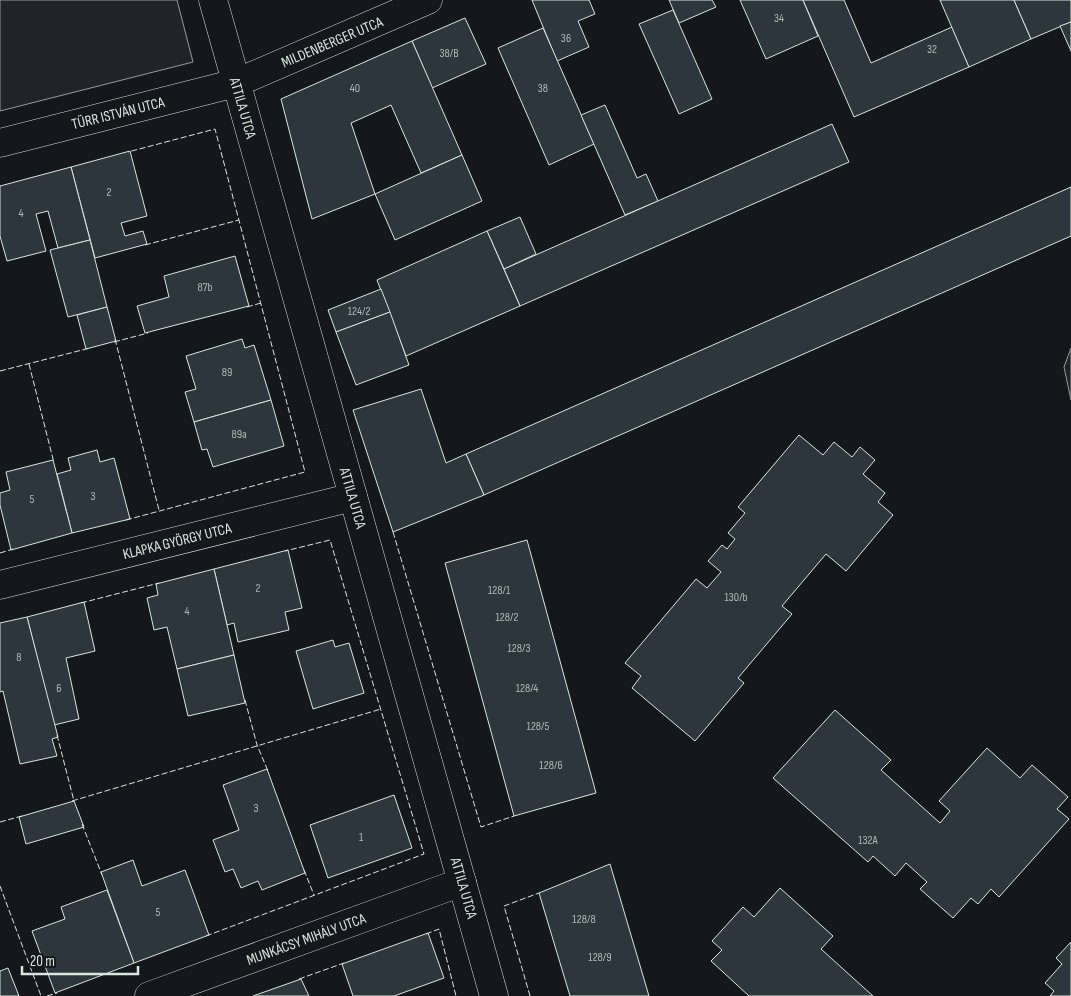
<svg xmlns="http://www.w3.org/2000/svg" width="1071" height="996" viewBox="0 0 1071 996" font-family="'Sofia Sans Condensed',sans-serif">
<rect width="100%" height="100%" fill="#14181c"/>
<!-- green -->
<g fill="#202428" stroke="#939e99">
<path d="M 0,0 L 177,0 L 193,62 L 0,111 Z"/>
<path d="M 1071,348 L 1071,400 L 1064,367 Z"/>
</g>
<!-- building -->
<g fill="#2c363c" stroke="#d8e6dc">
<path d="M 532,0 L 589,0 L 595,14 L 578,21 L 589,47 L 557,61 Z"/>
<path d="M 669,0 L 712,0 L 716,7 L 679,23 Z"/>
<path d="M 740,0 L 803,0 L 818,36 L 766,59 Z"/>
<path d="M 803,0 L 844,0 L 871,63 L 952,27 L 969,67 L 854,117 Z"/>
<path d="M 940,0 L 1014,0 L 1031,39 L 969,67 Z"/>
<path d="M 1014,0 L 1071,0 L 1071,22 L 1031,39 Z"/>
<path d="M 673,10 L 712,99 L 679,114 L 639,24 Z"/>
<path d="M 465,18 L 486,64 L 432,88 L 412,41 Z"/>
<path d="M 1071,22 L 1071,51 L 1060,26 Z"/>
<path d="M 543,28 L 594,144 L 549,165 L 498,48 Z"/>
<path d="M 412,41 L 462,155 L 421,173 L 391,105 L 351,123 L 375,194 L 312,219 L 281,99 Z"/>
<path d="M 605,105 L 637,178 L 646,174 L 658,201 L 625,215 L 581,115 Z"/>
<path d="M 832,124 L 849,162 L 520,306 L 504,269 Z"/>
<path d="M 130,151 L 147,216 L 121,223 L 125,236 L 143,231 L 147,244 L 95,258 L 71,167 Z"/>
<path d="M 462,155 L 482,201 L 395,240 L 375,194 Z"/>
<path d="M 71,167 L 90,240 L 58,248 L 48,211 L 36,214 L 46,251 L 7,261 L 0,236 L 0,186 Z"/>
<path d="M 1071,187 L 1071,236 L 484,495 L 466,454 Z"/>
<path d="M 520,217 L 536,254 L 504,269 L 487,231 Z"/>
<path d="M 487,231 L 520,306 L 406,356 L 377,280 Z"/>
<path d="M 90,240 L 107,307 L 68,317 L 50,250 Z"/>
<path d="M 235,256 L 249,306 L 145,333 L 137,306 L 169,297 L 164,276 Z"/>
<path d="M 381,289 L 390,312 L 336,332 L 328,310 Z"/>
<path d="M 107,307 L 116,341 L 86,349 L 77,315 Z"/>
<path d="M 390,312 L 409,365 L 356,385 L 336,332 Z"/>
<path d="M 242,339 L 245,348 L 254,345 L 271,400 L 194,422 L 185,392 L 196,389 L 186,356 Z"/>
<path d="M 421,389 L 446,463 L 466,454 L 484,495 L 393,532 L 353,410 Z"/>
<path d="M 271,400 L 284,446 L 213,467 L 207,449 L 202,450 L 194,422 Z"/>
<path d="M 799,435 L 823,455 L 834,442 L 852,457 L 860,447 L 875,460 L 863,474 L 885,493 L 878,502 L 893,515 L 846,571 L 826,554 L 782,606 L 792,614 L 738,678 L 744,683 L 695,741 L 632,688 L 641,676 L 625,663 L 696,579 L 707,588 L 721,572 L 708,561 L 722,545 L 727,549 L 735,539 L 728,533 L 745,513 L 738,507 Z"/>
<path d="M 97,450 L 100,462 L 114,458 L 130,519 L 72,533 L 57,474 L 71,470 L 68,458 Z"/>
<path d="M 53,460 L 72,533 L 11,550 L 0,505 L 0,493 L 10,490 L 6,472 Z"/>
<path d="M 527,540 L 596,793 L 514,816 L 445,563 Z"/>
<path d="M 288,550 L 302,608 L 285,612 L 289,630 L 238,642 L 234,623 L 227,625 L 214,569 Z"/>
<path d="M 214,569 L 234,655 L 177,669 L 167,627 L 154,630 L 147,598 L 158,595 L 156,584 Z"/>
<path d="M 84,602 L 95,651 L 66,658 L 79,719 L 54,725 L 27,617 Z"/>
<path d="M 27,617 L 58,737 L 52,739 L 57,756 L 20,764 L 3,691 L 0,692 L 0,623 Z"/>
<path d="M 333,640 L 335,647 L 349,643 L 364,693 L 313,709 L 296,651 Z"/>
<path d="M 234,655 L 245,703 L 188,716 L 177,669 Z"/>
<path d="M 835,710 L 891,760 L 881,770 L 940,823 L 950,811 L 939,801 L 987,748 L 1020,778 L 1032,765 L 1068,797 L 1057,809 L 1069,819 L 999,897 L 991,889 L 978,904 L 971,898 L 953,918 L 920,889 L 927,882 L 906,863 L 895,876 L 873,856 L 868,862 L 773,778 Z"/>
<path d="M 267,769 L 305,873 L 262,890 L 258,881 L 241,888 L 233,869 L 225,872 L 213,840 L 239,830 L 223,785 Z"/>
<path d="M 394,795 L 412,848 L 328,878 L 310,825 Z"/>
<path d="M 74,801 L 84,827 L 26,844 L 19,817 Z"/>
<path d="M 133,860 L 142,886 L 185,870 L 209,935 L 134,963 L 101,872 Z"/>
<path d="M 610,864 L 649,996 L 570,996 L 539,893 Z"/>
<path d="M 780,888 L 833,936 L 821,949 L 873,996 L 749,996 L 711,961 L 722,950 L 712,941 L 743,907 L 754,917 Z"/>
<path d="M 107,890 L 134,963 L 55,993 L 32,931 L 65,919 L 61,907 Z"/>
<path d="M 428,933 L 444,978 L 394,996 L 353,996 L 342,964 Z"/>
<path d="M 1071,942 L 1071,996 L 1050,996 L 1054,991 L 1045,983 L 1062,964 L 1056,958 Z"/>
<path d="M 8,968 L 19,996 L 0,996 L 0,971 Z"/>
<path d="M 301,979 L 309,996 L 253,996 Z"/>
</g>
<g fill="none" stroke-linecap="round" stroke-linejoin="round">
<defs>
<g id="minor">
<path d="M 213,0 L 494,996"/>
<path d="M 0,143 L 236,83 L 428,0"/>
<path d="M 0,585 L 353,497"/>
<path d="M 149,996 L 462,882"/>
</g>
</defs>
<!-- minor casing -->
<use href="#minor" stroke="#d8e6dc" stroke-width="29"/>
<!-- minor -->
<use href="#minor" stroke="#14181c" stroke-width="28"/>
<!-- fence -->
<g stroke="#d8e6dc" stroke-width="1" stroke-dasharray="6 2.5" stroke-linecap="butt">
<path d="M 145,245 L 239,220"/>
<path d="M 247,307 L 261,303"/>
<path d="M 115,339 L 159,510"/>
<path d="M 114,342 L 148,333"/>
<path d="M 29,364 L 54,463"/>
<path d="M 0,371 L 90,348"/>
<path d="M 126,520 L 305,472 L 215,129 L 128,152"/>
<path d="M 393,532 L 481,827 L 514,816"/>
<path d="M 0,553 L 13,549"/>
<path d="M 81,603 L 159,583"/>
<path d="M 245,700 L 257,745 L 268,771"/>
<path d="M 57,735 L 74,801"/>
<path d="M 72,801 L 381,709"/>
<path d="M 0,822 L 22,816"/>
<path d="M 82,824 L 102,875"/>
<path d="M 304,870 L 314,895"/>
<path d="M 0,886 L 41,996"/>
<path d="M 426,934 L 439,929 L 456,996"/>
<path d="M 206,936 L 424,854 L 330,540 L 285,551"/>
<path d="M 299,979 L 344,963"/>
<path d="M 47,996 L 57,993"/>
<path d="M 530,996 L 504,906 L 539,893"/>
</g>
</g>
<g text-anchor="middle" stroke-width="4" stroke-linejoin="round" paint-order="stroke">
<!-- number labels -->
<g font-size="12" fill="#adbab4">
<text x="779" y="22">34</text>
<text x="566" y="42">36</text>
<text x="932" y="53">32</text>
<text x="449" y="57">38/B</text>
<text x="355" y="92">40</text>
<text x="543" y="92">38</text>
<text x="109" y="196">2</text>
<text x="21" y="217">4</text>
<text x="205" y="291">87b</text>
<text x="359" y="315">124/2</text>
<text x="227" y="376">89</text>
<text x="239" y="438">89a</text>
<text x="93" y="500">3</text>
<text x="32" y="503">5</text>
<text x="258" y="592">2</text>
<text x="499" y="594">128/1</text>
<text x="736" y="601">130/b</text>
<text x="187" y="615">4</text>
<text x="507" y="621">128/2</text>
<text x="519" y="652">128/3</text>
<text x="19" y="661">8</text>
<text x="59" y="692">6</text>
<text x="527" y="692">128/4</text>
<text x="538" y="730">128/5</text>
<text x="551" y="769">128/6</text>
<text x="256" y="812">3</text>
<text x="361" y="841">1</text>
<text x="868" y="844">132A</text>
<text x="158" y="916">5</text>
<text x="584" y="923">128/8</text>
<text x="600" y="961">128/9</text>
</g>
<!-- street labels -->
<g font-size="15" fill="#d8e6dc" stroke="#14181c">
<text transform="translate(332 42) rotate(-23)" y="5">MILDENBERGER UTCA</text>
<text transform="translate(243 108) rotate(74)" y="5">ATTILA UTCA</text>
<text transform="translate(118 113) rotate(-14)" y="5">TÜRR ISTVÁN UTCA</text>
<text transform="translate(353 498) rotate(74)" y="5">ATTILA UTCA</text>
<text transform="translate(177 541) rotate(-14)" y="5">KLAPKA GYÖRGY UTCA</text>
<text transform="translate(464 888) rotate(74)" y="5">ATTILA UTCA</text>
<text transform="translate(306 939) rotate(-20)" y="5">MUNKÁCSY MIHÁLY UTCA</text>
</g>
</g>
<!-- scale -->
<path d="M22 966v8h116v-8" fill="none" stroke="#d8e6dc" stroke-width="2.5"/>
<text x="30" y="966" font-size="15" fill="#d8e6dc" stroke="#14181c" stroke-width="4" paint-order="stroke">20 m</text>
</svg>
